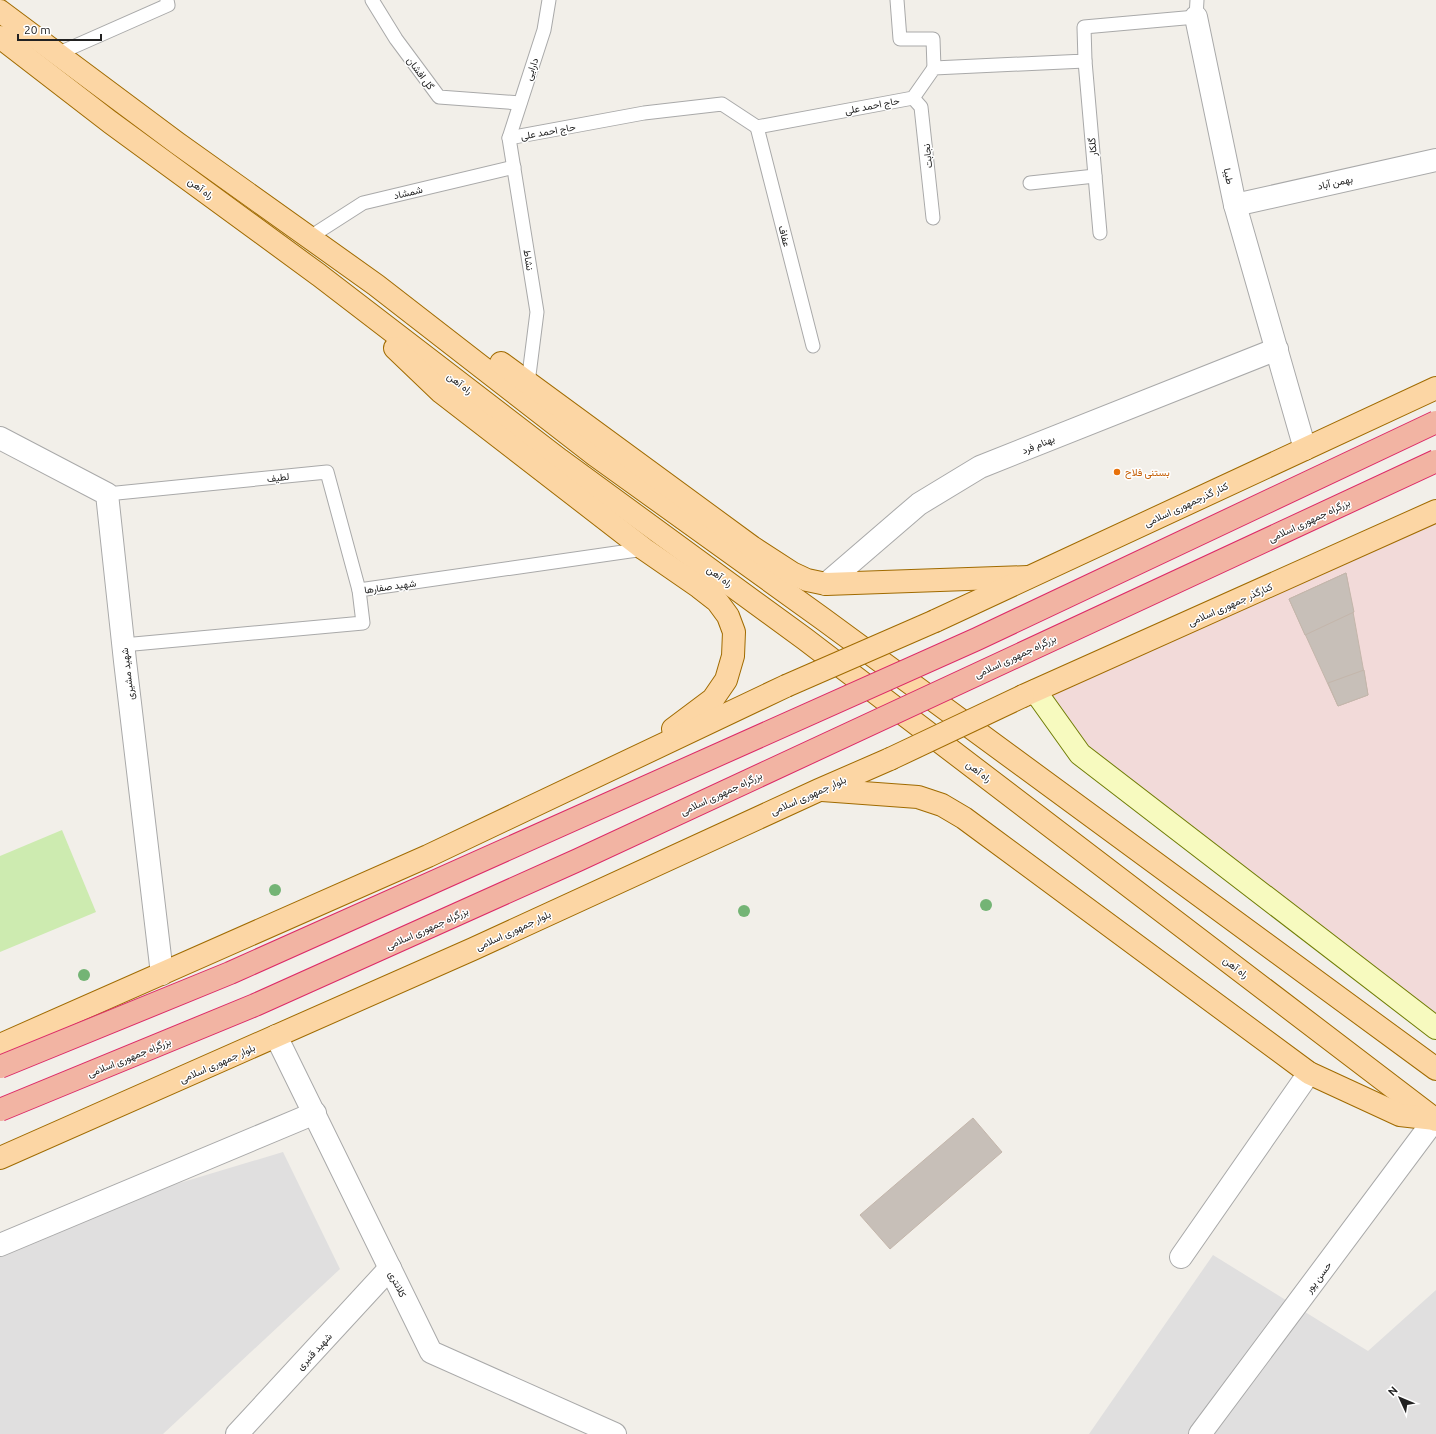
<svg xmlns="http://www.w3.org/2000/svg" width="1436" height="1434" viewBox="0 0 1436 1434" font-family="Ubuntu,Vazirmatn,sans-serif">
<rect width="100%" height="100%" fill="#f2efe9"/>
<!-- residential -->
<g fill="#e0dfdf">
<path d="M 283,1152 L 340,1269 L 163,1434 L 0,1434 L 0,1237 Z"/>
<path d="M 1213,1255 L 1368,1351 L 1436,1290 L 1436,1434 L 1089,1434 Z"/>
</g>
<!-- commercial -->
<path fill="#f2dad9" d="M 1436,511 L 1436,1028 L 1080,754 L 1035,691 Z"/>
<!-- grass -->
<path fill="#cdebb0" d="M 62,830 L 96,912 L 0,952 L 0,856 Z"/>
<!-- building -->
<g fill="#c7bfb8" stroke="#c4b6ab">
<path d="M 1346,573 L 1368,695 L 1338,706 L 1289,599 Z"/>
<path d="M 1346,573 L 1354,612 L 1305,635 L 1289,599 Z"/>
<path d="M 1364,670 L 1368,695 L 1338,706 L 1328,683 Z"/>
<path d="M 973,1118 L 1002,1152 L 890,1249 L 860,1215 Z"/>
</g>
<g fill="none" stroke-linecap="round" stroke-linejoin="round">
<defs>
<g id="service">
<path d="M 372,0 L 396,39 L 439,97 L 520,103"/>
<path d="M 897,0 L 900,39 L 933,39 L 934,68"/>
<path d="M 57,54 L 168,5 L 167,0"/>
<path d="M 1085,61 L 1100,233"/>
<path d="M 913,98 L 921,107 L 933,218"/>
<path d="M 757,127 L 813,346"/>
<path d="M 509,138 L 644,113 L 722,104 L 757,127 L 913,98 L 934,68 L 1085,61 L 1084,27 L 1196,17 L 1197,0"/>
<path d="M 1030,183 L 1095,176"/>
<path d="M 310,237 L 363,203 L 514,167"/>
<path d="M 528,383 L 537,312 L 509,138 L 544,30 L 549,0"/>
<path d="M 107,494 L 327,472 L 359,590"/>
<path d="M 123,645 L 363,623 L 359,590 L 644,549"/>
</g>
<g id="minor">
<path d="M 1196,17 L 1235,205 L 1305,449"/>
<path d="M 1235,205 L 1436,160"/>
<path d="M 0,438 L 107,494 L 125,661 L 162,974"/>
<path d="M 826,584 L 919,504 L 980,467 L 1277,349"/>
<path d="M 0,1245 L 315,1113"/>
<path d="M 1181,1257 L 1309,1073"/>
<path d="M 237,1434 L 390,1268"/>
<path d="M 1200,1434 L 1435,1119"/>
</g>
<path id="tertiary" d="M 276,1036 L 431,1352 L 615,1434"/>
<path id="secondary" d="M 1035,691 L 1080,754 L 1436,1028"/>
<g id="primary">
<path d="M 0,11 L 177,143 L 376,285 L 595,455 L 823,619 L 1436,1069"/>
<path d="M 0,37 L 110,122 L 319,275 L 560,460 L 805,639 L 1436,1120"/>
<path d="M 395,348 L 441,392 L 644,549 L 699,587 L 717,601 L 728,616 L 734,632 L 733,656 L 726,680 L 713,699 L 673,729"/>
<path d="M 501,363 L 752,547 L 792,573 L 807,580 L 826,584 L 1028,577"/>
<path d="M 935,621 L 1436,388"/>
<path d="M 1023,696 L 1436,511"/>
<path d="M 822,790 L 918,797 L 942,805 L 964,818 L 1309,1073 L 1400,1115 L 1435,1119"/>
<path d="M 0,1045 L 428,856 L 786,686"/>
<path d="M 0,1158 L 473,949 L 819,790 L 890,759"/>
</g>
</defs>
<!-- service casing -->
<use href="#service" stroke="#a9a9a9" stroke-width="15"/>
<!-- minor casing -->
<use href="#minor" stroke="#a9a9a9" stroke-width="24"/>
<!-- tertiary casing -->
<use href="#tertiary" stroke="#a9a9a9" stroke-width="24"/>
<!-- secondary casing -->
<use href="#secondary" stroke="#707d05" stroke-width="24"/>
<!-- primary casing -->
<use href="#primary" stroke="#a06b00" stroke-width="24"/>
<!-- service -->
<use href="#service" stroke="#fff" stroke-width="13"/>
<!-- minor -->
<use href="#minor" stroke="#fff" stroke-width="22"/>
<!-- tertiary -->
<use href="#tertiary" stroke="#fff" stroke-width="22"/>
<!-- secondary -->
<use href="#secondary" stroke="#f7fabf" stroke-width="22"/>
<!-- primary -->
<use href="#primary" stroke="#fcd6a4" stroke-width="22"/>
<defs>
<g id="primary-bridge">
<path d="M 786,686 L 935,621"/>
<path d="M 890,759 L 1023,696"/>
</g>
<g id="trunk-bridge">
<path d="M 0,1067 L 230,973 L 977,639 L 1436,422"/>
<path d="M 0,1110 L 255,1005 L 578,860 L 1436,461"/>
</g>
</defs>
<!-- primary-bridge casing -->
<use href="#primary-bridge" stroke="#a06b00" stroke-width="24" stroke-linecap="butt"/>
<!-- trunk-bridge casing -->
<use href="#trunk-bridge" stroke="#dc2a67" stroke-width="24" stroke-linecap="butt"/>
<!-- primary-bridge -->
<use href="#primary-bridge" stroke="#fcd6a4" stroke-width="22"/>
<!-- trunk-bridge -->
<use href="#trunk-bridge" stroke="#f2b4a3" stroke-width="22"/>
</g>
<!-- trees -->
<g fill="#74b475">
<circle cx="275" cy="890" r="6"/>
<circle cx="986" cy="905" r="6"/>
<circle cx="744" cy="911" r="6"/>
<circle cx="84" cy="975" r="6"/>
</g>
<!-- markers -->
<circle fill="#e8710a" stroke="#fff" stroke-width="1.5" cx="1117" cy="472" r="4"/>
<g text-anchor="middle" stroke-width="3" stroke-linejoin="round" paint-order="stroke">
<!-- street labels -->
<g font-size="10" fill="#222" stroke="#fff">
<text transform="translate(531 69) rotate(-72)" y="4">دارایی</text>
<text transform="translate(421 73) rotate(53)" y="4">گل افشان</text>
<text transform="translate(872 105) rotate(-11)" y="4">حاج احمد علی</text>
<text transform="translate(548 131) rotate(-10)" y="4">حاج احمد علی</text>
<text transform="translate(1092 147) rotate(-95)" y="4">گلکار</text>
<text transform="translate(927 156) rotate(-96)" y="4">نجابت</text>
<text transform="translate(1229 176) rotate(78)" y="4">طیبا</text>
<text transform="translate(1335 182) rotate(-12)" y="4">بهمن آباد</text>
<text transform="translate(201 188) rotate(36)" y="4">راه آهن</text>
<text transform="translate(408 192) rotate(-13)" y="4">شمشاد</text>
<text transform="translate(785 236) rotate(76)" y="4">عفاف</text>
<text transform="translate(529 260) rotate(81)" y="4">نشاط</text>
<text transform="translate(460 383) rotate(37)" y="4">راه آهن</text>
<text transform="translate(1038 444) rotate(-22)" y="4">بهنام فرد</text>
<text transform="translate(278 477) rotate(-6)" y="4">لطیف</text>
<text transform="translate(1186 504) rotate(-25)" y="4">کنار گذرجمهوری اسلامی</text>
<text transform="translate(1309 520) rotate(-25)" y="4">بزرگراه جمهوری اسلامی</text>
<text transform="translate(720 576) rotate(36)" y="4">راه آهن</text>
<text transform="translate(390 586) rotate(-8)" y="4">شهید صفارها</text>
<text transform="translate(1230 604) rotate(-24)" y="4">کنارگذر جمهوری اسلامی</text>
<text transform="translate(1015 656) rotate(-25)" y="4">بزرگراه جمهوری اسلامی</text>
<text transform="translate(127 674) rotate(-97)" y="4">شهید مشیری</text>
<text transform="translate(979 771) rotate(37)" y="4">راه آهن</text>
<text transform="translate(721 793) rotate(-25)" y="4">بزرگراه جمهوری اسلامی</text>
<text transform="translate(808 795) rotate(-24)" y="4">بلوار جمهوری اسلامی</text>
<text transform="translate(427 928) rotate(-24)" y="4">بزرگراه جمهوری اسلامی</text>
<text transform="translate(513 930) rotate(-25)" y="4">بلوار جمهوری اسلامی</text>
<text transform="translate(1236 967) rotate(37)" y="4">راه آهن</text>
<text transform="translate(129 1057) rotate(-22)" y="4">بزرگراه جمهوری اسلامی</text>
<text transform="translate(217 1063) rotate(-24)" y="4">بلوار جمهوری اسلامی</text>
<text transform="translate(1318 1277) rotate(-53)" y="4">حسن پور</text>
<text transform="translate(398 1284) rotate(64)" y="4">کلانتری</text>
<text transform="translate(314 1351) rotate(-47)" y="4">شهید قنبری</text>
</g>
<!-- food labels -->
<g font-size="10" fill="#c56008" stroke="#fff" text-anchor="start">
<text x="1125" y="476">بستنی فلاح</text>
</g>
</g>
<!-- north arrow -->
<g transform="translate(1400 1398) rotate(314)" stroke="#ffffff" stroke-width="3" paint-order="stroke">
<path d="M0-3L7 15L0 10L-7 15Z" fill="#222222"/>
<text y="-6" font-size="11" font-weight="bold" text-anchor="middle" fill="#222222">N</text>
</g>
<!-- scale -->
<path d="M18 34v6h83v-6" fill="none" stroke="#222222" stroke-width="2"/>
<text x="24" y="34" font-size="12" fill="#222222" stroke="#ffffff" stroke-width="3" paint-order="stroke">20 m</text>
</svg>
